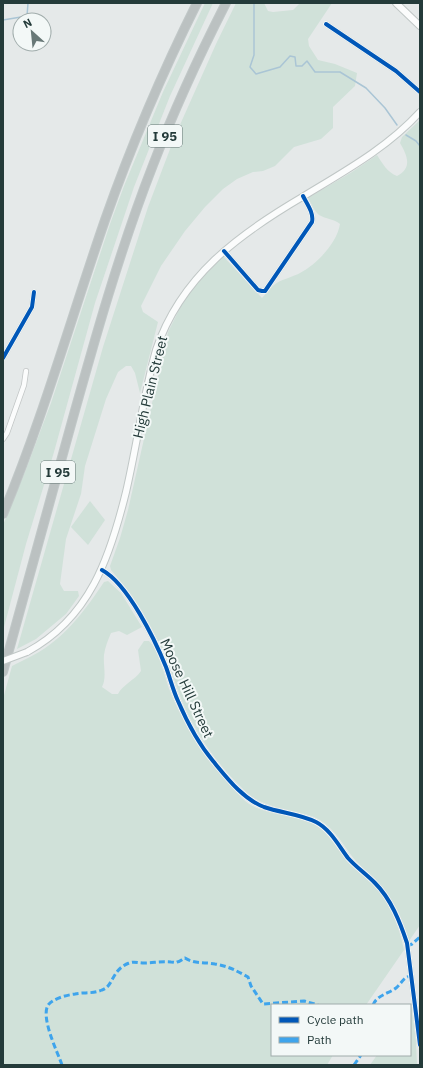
<svg xmlns="http://www.w3.org/2000/svg" width="423" height="1068" viewBox="0 0 423 1068" font-family="'IBM Plex Sans',sans-serif">
<rect width="100%" height="100%" fill="#e5e9e9"/>
<!-- green -->
<g fill="#d0e1d9">
<path d="M 205,3 L 213,3 L 170,96 L 134,187 L 95,303 L 54,452 L 26,544 L 3,631 L 3,525 L 25,472 L 51,403 L 110,224 L 124,186 L 163,92 Z"/>
<path d="M 236,3 L 264,3 L 268,11 L 273,12 L 293,10 L 300,3 L 332,3 L 308,39 L 309,46 L 318,60 L 335,64 L 357,73 L 355,86 L 333,107 L 333,128 L 321,139 L 294,147 L 275,166 L 263,171 L 253,172 L 237,179 L 223,189 L 205,207 L 185,231 L 161,266 L 141,306 L 143,312 L 158,322 L 140,393 L 135,373 L 131,366 L 126,366 L 118,372 L 106,399 L 85,466 L 81,494 L 66,539 L 60,584 L 64,591 L 78,591 L 79,596 L 66,614 L 36,639 L 17,649 L 103,347 L 148,207 L 175,136 L 216,44 Z"/>
<path d="M 420,120 L 420,925 L 409,941 C 403,920 393,897 377,881 C 369,872 358,865 351,855 C 341,841 331,824 314,817 C 290,808 263,809 244,790 C 220,767 200,740 186,710 C 177,691 172,670 163,651 C 154,632 144,613 132,596 C 126,587 118,579 111,570 L 110,566 L 120,538 L 128,510 L 168,332 L 181,306 L 194,287 L 223,256 L 262,298 C 266,294 270,288 274,285 C 279,280 293,277 300,273 C 317,264 337,243 340,224 C 334,219 326,219 319,215 C 314,211 311,203 308,198 L 352,172 L 377,155 C 382,163 388,173 397,176 C 413,168 407,155 400,143 L 402,137 Z"/>
<path d="M 90,501 L 105,520 L 88,545 L 71,527 Z"/>
<path d="M 108,581 L 121,593 L 142,627 L 127,635 L 119,631 L 111,633 C 108,640 105,647 104,655 C 103,666 107,677 102,687 L 112,694 L 118,694 C 122,685 135,680 141,671 L 138,650 L 144,641 L 149,641 C 159,650 165,678 170,691 C 173,699 177,707 181,715 C 196,746 218,773 242,798 C 259,816 291,813 312,823 C 327,830 335,846 345,858 C 352,866 362,873 370,880 C 389,899 399,925 404,950 L 366,1005 L 272,1005 L 272,1055 L 333,1055 L 327,1065 L 3,1065 L 3,699 L 12,666 C 21,661 31,657 39,652 C 67,635 86,609 104,582 Z"/>
<path d="M 411,1004 L 416,1041 L 417,1065 L 370,1065 L 377,1055 L 410,1055 L 410,1005 Z"/>
</g>
<g fill="none" stroke-linecap="round" stroke-linejoin="round">
<!-- stream -->
<g stroke="#aac5d5" stroke-width="1.5">
<path d="M 254,3 L 254,55 L 250,67 L 256,74 L 280,67 L 290,56 L 295,57 L 296,66 L 302,66 L 307,61 L 315,72 L 340,72 L 366,88 L 385,108 L 397,125"/>
<path d="M 3,20 L 27,16 L 28,3"/>
<path d="M 406,135 L 416,141 L 420,146"/>
</g>
<defs>
<g id="minor">
<path d="M 326,24 L 396,71 L 420,92"/>
<path d="M 224,251 L 258,290 L 262,291 L 265,291 L 312,222 C 314,213 307,204 303,196"/>
<path d="M 3,358 L 32,307 L 34,292"/>
<path d="M 3,439 L 7,433 L 24,385 L 26,371"/>
<path d="M 102,570 C 128,584 155,640 166,667 C 170,678 173,690 178,701 C 187,722 198,743 213,761 C 227,778 243,799 264,807 C 281,813 300,814 316,822 C 330,829 339,846 348,858 C 356,867 366,874 375,883 C 391,899 400,922 407,943 L 420,1045"/>
</g>
<g id="secondary">
<path d="M 396,3 L 420,26"/>
<path d="M 27,652 C 90,618 110,557 126,492 C 137,445 143,397 156,350 C 181,276 239,234 304,196 C 345,171 387,148 420,112"/>
</g>
<g id="motorway">
<path d="M 3,514 C 43,418 71,318 105,220 C 131,146 162,73 197,3"/>
<path d="M 3,672 C 25,592 47,512 69,432 C 94,342 119,252 153,165 C 174,110 199,56 226,3"/>
</g>
</defs>
<!-- minor casing -->
<use href="#minor" stroke="#c2c6c6" stroke-width="6"/>
<!-- secondary casing -->
<use href="#secondary" stroke="#c0c7c6" stroke-width="8"/>
<!-- motorway casing -->
<use href="#motorway" stroke="#c1c8c8" stroke-width="10"/>
<!-- minor -->
<use href="#minor" stroke="#fbfcfc" stroke-width="4.5"/>
<!-- secondary -->
<use href="#secondary" stroke="#fbfcfc" stroke-width="6"/>
<!-- motorway -->
<use href="#motorway" stroke="#bbc1c1" stroke-width="8"/>
<defs>
<path id="secondary-bridge" d="M 3,661 L 27,652"/>
</defs>
<!-- secondary-bridge casing -->
<use href="#secondary-bridge" stroke="#c0c7c6" stroke-width="8" stroke-linecap="butt"/>
<!-- secondary-bridge -->
<use href="#secondary-bridge" stroke="#fbfcfc" stroke-width="6"/>
<!-- quiet -->
<g stroke="#3ea4ec" stroke-width="3" stroke-dasharray="6 3" stroke-linecap="butt">
<path d="M 407,946 L 412,944 L 420,937"/>
<path d="M 373,1005 C 377,995 388,994 396,988 C 402,983 403,977 411,976"/>
<path d="M 62,1065 C 58,1053 39,1015 49,1004 C 55,998 67,995 75,994 C 84,992 93,994 102,990 C 114,986 111,970 129,963 C 134,961 138,963 144,963 C 153,963 162,961 171,962 C 174,962 175,963 177,962 C 180,962 182,959 185,958 C 194,964 205,962 215,964 C 228,966 237,971 248,977 L 251,986 L 263,1004 L 304,1001 L 318,1005"/>
<path d="M 354,1065 L 361,1055"/>
</g>
<defs>
<g id="cycleway">
<path d="M 326,24 L 396,71 L 420,92"/>
<path d="M 224,251 L 258,290 L 262,291 L 265,291 L 312,222 C 314,213 307,204 303,196"/>
<path d="M 3,358 L 32,307 L 34,292"/>
<path d="M 102,570 C 128,584 155,640 166,667 C 170,678 173,690 178,701 C 187,722 198,743 213,761 C 227,778 243,799 264,807 C 281,813 300,814 316,822 C 330,829 339,846 348,858 C 356,867 366,874 375,883 C 391,899 400,922 407,943 L 420,1045"/>
</g>
</defs>
<!-- cycleway casing -->
<use href="#cycleway" stroke="#f3f8f7" stroke-width="6"/>
<!-- cycleway -->
<use href="#cycleway" stroke="#0057b8" stroke-width="4"/>
</g>
<g text-anchor="middle" stroke-width="4" stroke-linejoin="round" paint-order="stroke">
<!-- shield labels -->
<g fill="#f3f8f7" stroke="#627473" stroke-width="1">
<rect x="148" y="125" width="34" height="22" rx="3"/>
<rect x="41" y="461" width="34" height="22" rx="3"/>
</g>
<g font-size="13" font-weight="bold" fill="#243b3a">
<text x="165" y="141">I 95</text>
<text x="58" y="477">I 95</text>
</g>
<!-- street labels -->
<g font-size="14" fill="#243b3a" stroke="#f3f8f7">
<text transform="translate(150 387) rotate(-76)" y="5">High Plain Street</text>
<text transform="translate(187 688) rotate(65)" y="5">Moose Hill Street</text>
</g>
</g>
<!-- border -->
<rect width="423" height="1068" fill="none" stroke="#243b3a" stroke-width="8"/>
<!-- legend -->
<rect x="271" y="1004" width="140" height="52" fill="#f3f8f7" stroke="#a0acab"/>
<rect x="279" y="1017" width="20" height="6" fill="#0057b8" stroke="#a0acab"/>
<text x="307" y="1024" font-size="12" fill="#243b3a">Cycle path</text>
<rect x="279" y="1037" width="20" height="6" fill="#3ea4ec" stroke="#a0acab"/>
<text x="307" y="1044" font-size="12" fill="#243b3a">Path</text>
<!-- north arrow -->
<g transform="translate(32 32) rotate(333)"><circle r="19" fill="#f3f8f7" stroke="#a0acab"/>
<path d="M0-3L7 15L0 10L-7 15Z" fill="#687877"/>
<text y="-6" font-size="11" font-weight="bold" text-anchor="middle" fill="#243b3a">N</text>
</g>
</svg>
